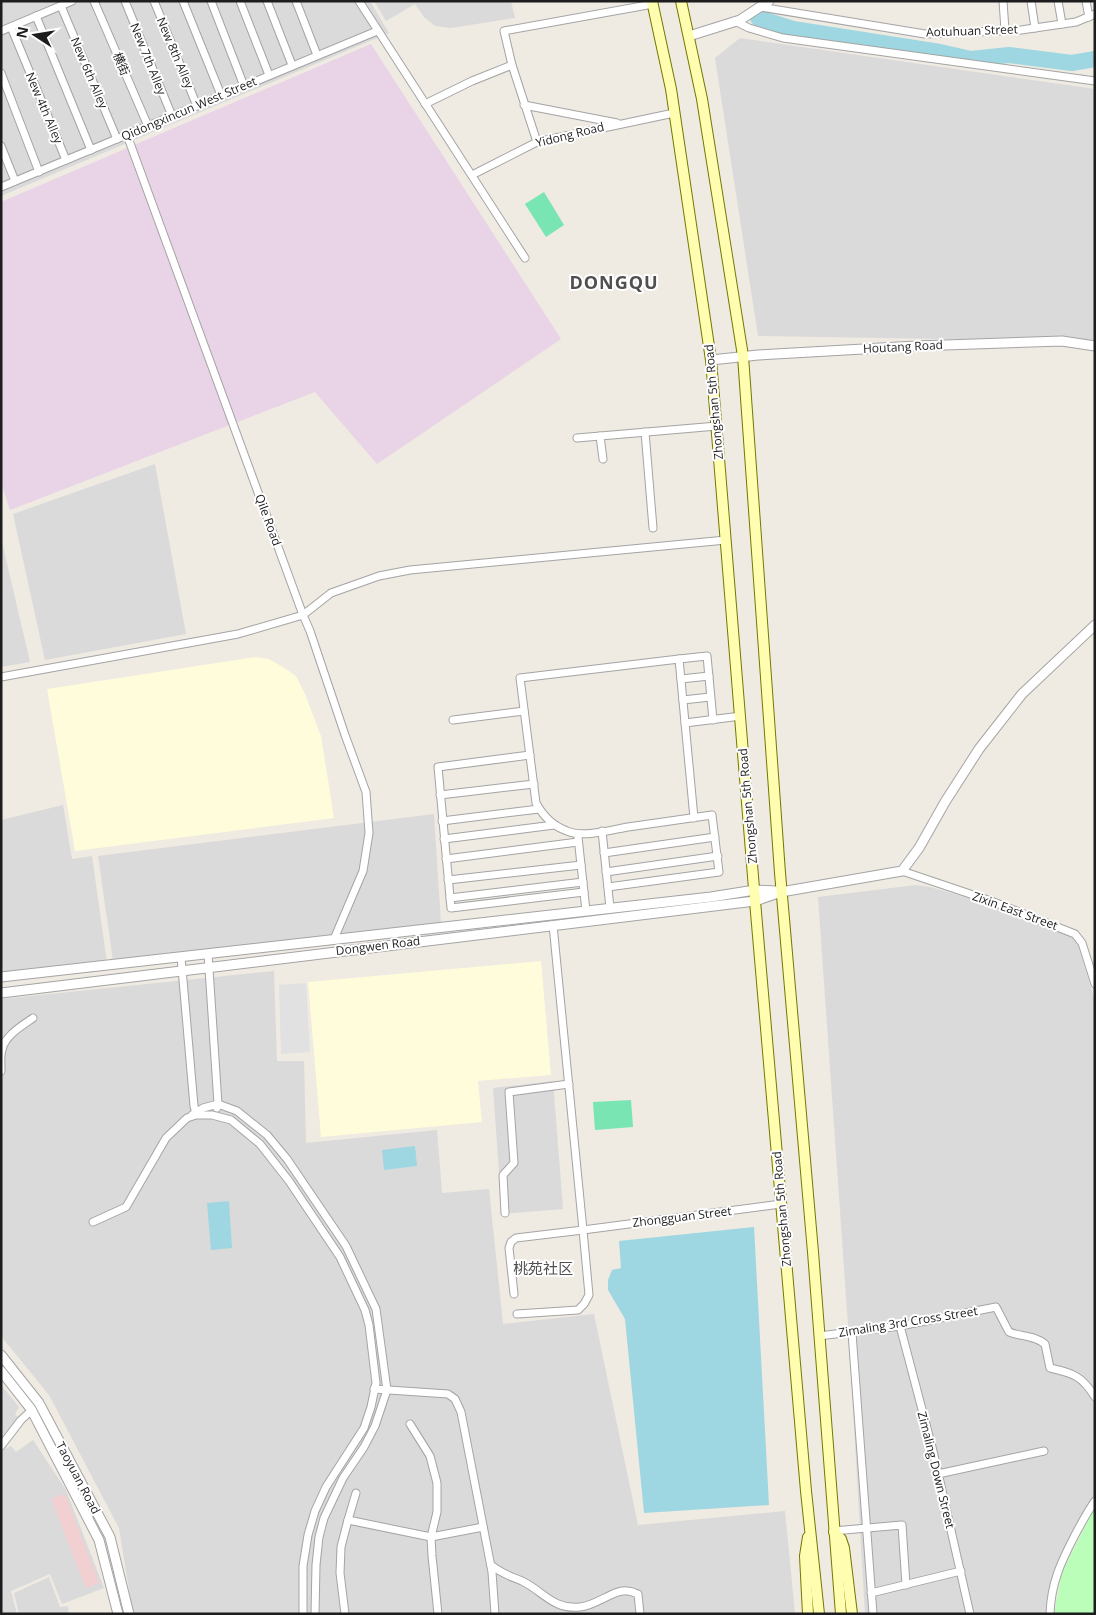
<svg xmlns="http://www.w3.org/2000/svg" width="1096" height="1615" viewBox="0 0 1096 1615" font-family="'Open Sans','Noto Sans SC',sans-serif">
<rect width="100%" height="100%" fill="#efeae2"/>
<!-- residential -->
<g fill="#dbdada">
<path d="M 1,1 L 370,1 L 389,33 L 1,196 Z"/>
<path d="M 374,1 L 511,1 L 515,18 L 451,28 L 435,26 L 424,17 L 415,4 L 386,21 Z"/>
<path d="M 740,38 L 1095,89 L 1095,346 L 1062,341 L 758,336 L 715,58 Z"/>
<path d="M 155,464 L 186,634 L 45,660 L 13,514 Z"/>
<path d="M 1,538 L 30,662 L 1,667 Z"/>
<path d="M 63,805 L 72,859 L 92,856 L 107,963 L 5,974 L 1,972 L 1,820 Z"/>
<path d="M 434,814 L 441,924 L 113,961 L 98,856 Z"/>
<path d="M 916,885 L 930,887 L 982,902 L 1045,925 L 1076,939 L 1095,1001 L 1095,1495 L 1062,1553 L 1049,1590 L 1048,1614 L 865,1614 L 848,1325 L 818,897 Z"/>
<path d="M 274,971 L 277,1061 L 304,1061 L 306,1143 L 437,1130 L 442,1193 L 489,1189 L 503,1324 L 594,1314 L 638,1525 L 785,1511 L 795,1614 L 133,1614 L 119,1528 L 49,1395 L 1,1336 L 1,999 Z"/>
<path d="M 553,1081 L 563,1209 L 502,1214 L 493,1088 Z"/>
<path d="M 1,1385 L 19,1407 L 15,1414 L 18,1417 L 1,1447 Z"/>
<path d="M 33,1440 L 66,1490 L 104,1588 L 62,1604 L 50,1574 L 11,1591 L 17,1614 L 1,1614 L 1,1451 L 11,1446 L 16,1452 Z"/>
<path d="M 49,1577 L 60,1607 L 68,1606 L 69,1614 L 19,1614 L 14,1593 Z"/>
</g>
<!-- commercial -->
<path fill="#f2cfd0" d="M 65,1494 L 99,1583 L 86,1588 L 51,1499 Z"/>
<!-- industrial -->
<path fill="#e9d3e6" d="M 371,44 L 561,339 L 377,464 L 315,392 L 10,510 L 1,482 L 1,202 Z"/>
<!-- education -->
<g fill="#fffcdb">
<path d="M 255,657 L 269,659 L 283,667 L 296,676 L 305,694 L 321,736 L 334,818 L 75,851 L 47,689 Z"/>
<path d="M 541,961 L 551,1075 L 478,1081 L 482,1122 L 321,1137 L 308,982 Z"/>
</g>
<!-- park -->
<path fill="#bafeba" d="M 1095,1507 L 1095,1614 L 1054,1614 L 1062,1572 Z"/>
<!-- pitch -->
<g fill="#78e5b3">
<path d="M 544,192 L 564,225 L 546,237 L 525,204 Z"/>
<path d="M 631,1100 L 633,1127 L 595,1130 L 593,1102 Z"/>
</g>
<!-- parking -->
<path fill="#e1e1e1" d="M 306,983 L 310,1052 L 281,1054 L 279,985 Z"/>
<!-- water -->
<g fill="#9ed7e1">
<path d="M 415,1146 L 417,1166 L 384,1170 L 382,1150 Z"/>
<path d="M 229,1201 L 232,1248 L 211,1250 L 207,1203 Z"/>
<path d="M 754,1227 L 769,1505 L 644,1513 L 625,1319 L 608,1290 L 608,1280 L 612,1270 L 621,1268 L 619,1241 Z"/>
</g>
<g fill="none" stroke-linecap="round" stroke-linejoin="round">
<!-- river -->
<path stroke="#9ed7e1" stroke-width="16" d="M 758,18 L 793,29 L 940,52 L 971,59 L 1009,55 L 1072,63 L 1095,59"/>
<defs>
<g id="minor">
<path d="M 94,1 L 148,126"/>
<path d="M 125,1 L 172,116"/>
<path d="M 154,1 L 197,106"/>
<path d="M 183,1 L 221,95"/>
<path d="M 211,1 L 244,86"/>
<path d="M 240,1 L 269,75"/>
<path d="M 267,1 L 292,65"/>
<path d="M 296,1 L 317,55"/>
<path d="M 359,1 L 525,258"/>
<path d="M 1003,1 L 1005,30"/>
<path d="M 1031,1 L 1035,28"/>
<path d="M 1058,1 L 1062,24"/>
<path d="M 1086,1 L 1089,17"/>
<path d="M 61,6 L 117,139"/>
<path d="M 760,7 L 925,34 L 1021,30 L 1076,22 L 1095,14"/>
<path d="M 36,16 L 91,150"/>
<path d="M 735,21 L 749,28 L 783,38 L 1095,81"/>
<path d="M 11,27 L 66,160"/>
<path d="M 1,31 L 72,1"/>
<path d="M 512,65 L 504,31 L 653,4"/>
<path d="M 1,73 L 39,172"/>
<path d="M 425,104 L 472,81 L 512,65 L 537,142"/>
<path d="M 524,105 L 617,123"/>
<path d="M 1,146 L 15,181"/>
<path d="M 472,175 L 537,142 L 674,113"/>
<path d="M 1,187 L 377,31"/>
<path d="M 645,432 L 653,528"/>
<path d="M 600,436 L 603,459"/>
<path d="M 577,438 L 717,426"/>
<path d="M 679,659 L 707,656 L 713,720"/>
<path d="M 1,677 L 238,634 L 303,615 L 127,135"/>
<path d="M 681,679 L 709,676"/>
<path d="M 683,700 L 710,697"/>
<path d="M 453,720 L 524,711"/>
<path d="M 685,723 L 741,716"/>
<path d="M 530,755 L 438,767 L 451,908 L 584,892"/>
<path d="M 440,795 L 534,784"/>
<path d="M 442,821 L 539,809"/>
<path d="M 602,831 L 610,908"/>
<path d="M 578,837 L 586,911"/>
<path d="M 444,839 L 554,825"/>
<path d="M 604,853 L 715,837"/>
<path d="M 446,859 L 578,842"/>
<path d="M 902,871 L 991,901 L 1075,934 L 1082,943 L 1095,984"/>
<path d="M 606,872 L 718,856"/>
<path d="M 448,880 L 581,865"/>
<path d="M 608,887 L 719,872 L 712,815 C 684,819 656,823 628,827 C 611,830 582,838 567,831 C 553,826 543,816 536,803 L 520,678 L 679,659 L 694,818"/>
<path d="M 450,898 L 583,882"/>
<path d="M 334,939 L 363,871 L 369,833 L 366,792 L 345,735 L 310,631 L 303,615 L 331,593 L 379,576 L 410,570 L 726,540"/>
<path d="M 208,954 L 218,1104 L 217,1108"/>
<path d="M 181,957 L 194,1106 L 195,1110 L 200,1113"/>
<path d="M 1,1071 C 1,1064 0,1056 2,1050 C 4,1036 23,1025 33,1018"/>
<path d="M 192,1115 L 203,1108 L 218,1104 L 237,1111 L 267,1135 L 287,1159 L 346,1246 L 376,1309 L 387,1390 L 375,1426 L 364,1447 L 343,1478 L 324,1518 L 319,1537 L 316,1565 L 315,1614"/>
<path d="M 505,1213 L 503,1175 L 514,1163 L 509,1092 L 569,1084"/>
<path d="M 93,1222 L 126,1207 L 166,1138 L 187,1118 L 196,1115 L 212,1115 L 231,1120 L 260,1144 L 289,1181 L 340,1257 L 365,1310 L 369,1325 L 376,1383 L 371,1407 L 364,1428 L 326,1487 L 315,1511 L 308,1535 L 303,1566 L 303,1614"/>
<path d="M 514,1294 L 509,1248 L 511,1242 L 516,1238 L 583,1230 L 553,925"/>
<path d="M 517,1314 L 578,1310 L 584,1304 L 589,1295 L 583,1230 L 781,1204"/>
<path d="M 900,1326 L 933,1451 L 970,1614"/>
<path d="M 852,1333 L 873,1614"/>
<path d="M 819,1336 L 900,1326 L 996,1307 L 1009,1332 C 1022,1337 1034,1335 1045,1344 L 1050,1368 C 1073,1373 1082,1376 1095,1397"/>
<path d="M 374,1389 L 448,1394 L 455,1399 L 461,1412 L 492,1572 L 495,1614"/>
<path d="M 410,1424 L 430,1456 L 437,1483 L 437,1512 L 431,1537 L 432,1556 L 438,1614"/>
<path d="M 1,1446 L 21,1420 L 32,1410"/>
<path d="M 938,1474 L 1044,1451"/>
<path d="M 348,1520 L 356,1493"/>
<path d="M 833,1531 L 902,1525 L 906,1585"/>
<path d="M 491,1565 C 502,1574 510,1576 522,1581 C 543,1591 553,1610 580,1607 C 596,1606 614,1589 627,1591 C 631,1591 635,1593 638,1594 L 640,1614"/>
<path d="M 871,1593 L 961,1571"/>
<path d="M 345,1614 L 340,1573 L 341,1547 L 348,1520 L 431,1537 L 483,1527"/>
<path d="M 1050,1614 C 1051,1583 1061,1562 1075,1535 C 1081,1524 1087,1512 1095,1501"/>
</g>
<g id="tertiary">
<path d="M 689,36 L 740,20 L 769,1"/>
<path d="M 711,360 L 758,355 L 916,346 L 1062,341 L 1095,346"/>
<path d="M 1,977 L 711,897 L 755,890 L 776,891"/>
<path d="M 1,993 L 755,901 L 781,892 L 902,871 L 919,848 L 945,802 L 979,749 L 1022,694 L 1095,625"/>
<path d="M 1,1355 L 39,1403 L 110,1537 L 129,1614"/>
<path d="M 1,1371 L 31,1409 L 99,1540 L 118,1614"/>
</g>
<g id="secondary">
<path d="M 652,1 L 671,89 L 711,360 L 755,901 L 806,1491 L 819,1614"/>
<path d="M 681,1 L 702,99 L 743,356 L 780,873 L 813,1252 L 841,1614"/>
<path d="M 834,1532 L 841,1539 L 844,1548 L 852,1614"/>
<path d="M 808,1537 L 805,1556 L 808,1614"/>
</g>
</defs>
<!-- minor casing -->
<use href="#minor" stroke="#a4a4a4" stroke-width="9"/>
<!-- tertiary casing -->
<use href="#tertiary" stroke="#a4a4a4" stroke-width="11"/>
<!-- secondary casing -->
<use href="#secondary" stroke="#747800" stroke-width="12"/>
<!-- minor -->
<use href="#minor" stroke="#fff" stroke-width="7"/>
<!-- tertiary -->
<use href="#tertiary" stroke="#fff" stroke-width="9"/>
<!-- secondary -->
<use href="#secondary" stroke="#fffdb0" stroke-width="10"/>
</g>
<g text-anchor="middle" stroke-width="4" stroke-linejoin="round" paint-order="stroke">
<!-- street labels -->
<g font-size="12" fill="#1d1d1d" stroke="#fff">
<text transform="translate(972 31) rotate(-2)" y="4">Aotuhuan Street</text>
<text transform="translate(175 53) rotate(67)" y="4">New 8th Alley</text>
<text transform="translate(148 59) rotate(68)" y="4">New 7th Alley</text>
<text transform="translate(121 64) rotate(67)" y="4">横街</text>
<text transform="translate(89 73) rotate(67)" y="4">New 6th Alley</text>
<text transform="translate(44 108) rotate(67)" y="4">New 4th Alley</text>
<text transform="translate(189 109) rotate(-23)" y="4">Qidongxincun West Street</text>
<text transform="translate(570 135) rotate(-14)" y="4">Yidong Road</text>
<text transform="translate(903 347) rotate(-3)" y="4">Houtang Road</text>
<text transform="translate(714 402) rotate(-95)" y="4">Zhongshan 5th Road</text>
<text transform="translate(268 520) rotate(70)" y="4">Qile Road</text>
<text transform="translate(748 806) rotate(-95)" y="4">Zhongshan 5th Road</text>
<text transform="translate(1015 911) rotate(20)" y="4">Zixin East Street</text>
<text transform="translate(378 946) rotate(-7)" y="4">Dongwen Road</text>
<text transform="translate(782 1209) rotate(-95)" y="4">Zhongshan 5th Road</text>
<text transform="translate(682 1217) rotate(-7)" y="4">Zhongguan Street</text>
<text transform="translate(908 1322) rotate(-9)" y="4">Zimaling 3rd Cross Street</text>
<text transform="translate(936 1470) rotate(76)" y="4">Zimaling Down Street</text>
<text transform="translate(78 1478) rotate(62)" y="4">Taoyuan Road</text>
</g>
<!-- quarter labels -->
<g font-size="15" fill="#505050" stroke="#fff">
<text x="543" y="1274">桃苑社区</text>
</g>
<!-- district labels -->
<g font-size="18" font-weight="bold" letter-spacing="1" fill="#505050" stroke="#fff">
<text x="614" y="289">DONGQU</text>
</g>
</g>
<!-- border -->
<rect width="1096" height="1615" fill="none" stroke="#1d1d1d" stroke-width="5"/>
<!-- north arrow -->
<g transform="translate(35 35) rotate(282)" stroke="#ffffff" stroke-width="4" paint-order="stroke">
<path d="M0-4L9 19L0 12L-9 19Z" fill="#1d1d1d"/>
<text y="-8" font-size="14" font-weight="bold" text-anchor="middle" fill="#1d1d1d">N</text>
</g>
</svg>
